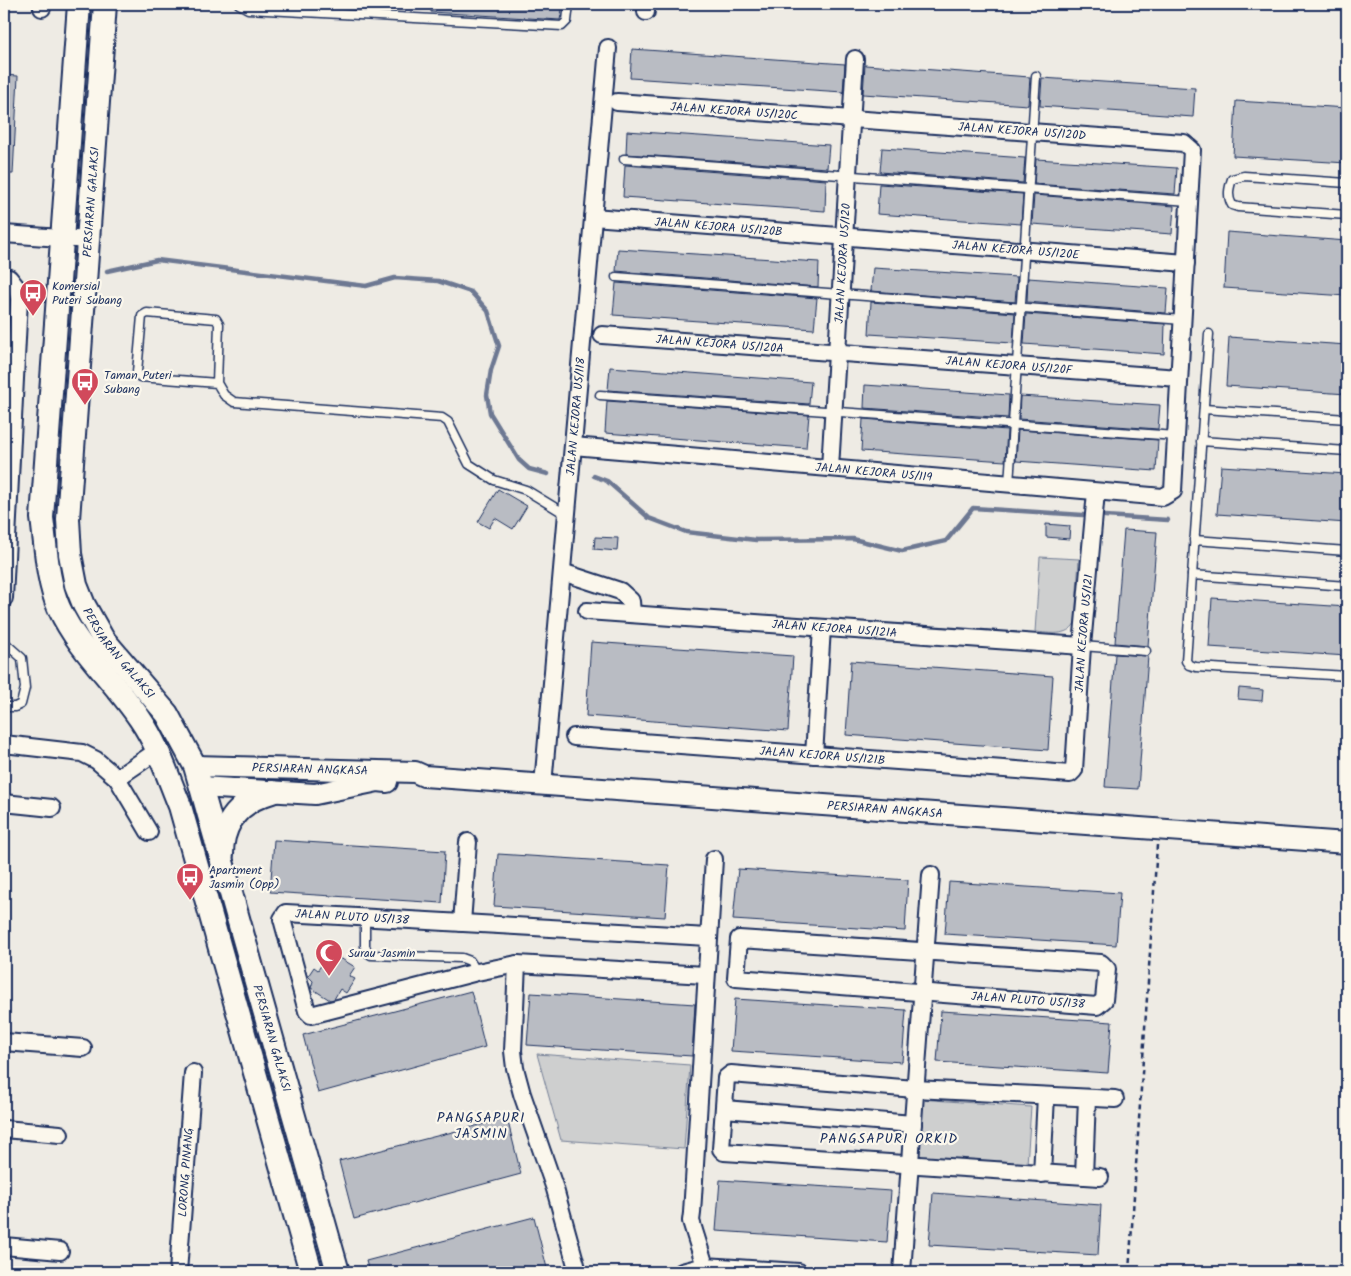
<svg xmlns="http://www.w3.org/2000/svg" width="1351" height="1276" viewBox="0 0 1351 1276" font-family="Kalam,sans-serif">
<rect width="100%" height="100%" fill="#eeebe4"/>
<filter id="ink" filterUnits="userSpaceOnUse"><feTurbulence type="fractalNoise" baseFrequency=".02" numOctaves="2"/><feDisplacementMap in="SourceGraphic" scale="10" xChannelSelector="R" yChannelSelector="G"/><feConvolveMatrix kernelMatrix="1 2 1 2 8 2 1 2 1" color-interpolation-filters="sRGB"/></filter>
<g filter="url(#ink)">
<!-- built -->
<path fill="#deddda" d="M 4,287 L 13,299 L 4,473 Z"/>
<!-- green -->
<g fill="#cecfcf" stroke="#747f96">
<path d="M 1040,557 L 1079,559 L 1075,623 C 1067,637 1050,633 1035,632 Z"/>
<path d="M 537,1054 L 690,1065 L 684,1149 L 561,1140 Z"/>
<path d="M 919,1099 L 1031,1107 L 1027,1164 L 915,1156 Z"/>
</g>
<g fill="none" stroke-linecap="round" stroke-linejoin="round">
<!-- stream -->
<g stroke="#6d7892" stroke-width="4.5">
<path d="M 107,271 L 157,260 L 366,286 L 395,278 L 438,281 L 471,292 L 488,311 L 499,346 L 491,370 L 487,395 L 490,413 L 519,460 L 529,469 L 548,474"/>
<path d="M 594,476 L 607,481 L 649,518 L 686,532 L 756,540 L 853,539 L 902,551 L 946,541 L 973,508 L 1083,515"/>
<path d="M 1105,516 L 1168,520"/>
</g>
</g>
<!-- building -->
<g fill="#b9bcc3" stroke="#1b2f5e">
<path d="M 431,4 L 563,4 L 560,20 L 431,12 Z"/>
<path d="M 632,49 L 845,64 L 843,92 L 630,78 Z"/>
<path d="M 865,65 L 1030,77 L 1028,105 L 863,94 Z"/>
<path d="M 4,75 L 18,76 L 13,174 L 4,174 Z"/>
<path d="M 1042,78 L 1195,88 L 1193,117 L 1040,106 Z"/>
<path d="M 1236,101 L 1347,108 L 1347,163 L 1233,156 Z"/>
<path d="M 627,131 L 829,145 L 827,168 L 626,154 Z"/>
<path d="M 882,148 L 1025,158 L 1023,183 L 880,172 Z"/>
<path d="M 1036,159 L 1177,168 L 1175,194 L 1034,184 Z"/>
<path d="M 625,165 L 826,180 L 825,211 L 623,197 Z"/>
<path d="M 879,184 L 1023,194 L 1021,224 L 877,214 Z"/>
<path d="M 1034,195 L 1174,206 L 1172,234 L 1032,224 Z"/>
<path d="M 1227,232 L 1347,241 L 1347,296 L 1224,288 Z"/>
<path d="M 618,249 L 819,262 L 818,287 L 616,271 Z"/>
<path d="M 873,268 L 1017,277 L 1015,302 L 871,291 Z"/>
<path d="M 1028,278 L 1168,288 L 1166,313 L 1027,302 Z"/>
<path d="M 616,283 L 817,298 L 814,329 L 613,315 Z"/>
<path d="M 871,302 L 1015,313 L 1013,343 L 869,334 Z"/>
<path d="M 1026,314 L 1165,324 L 1164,354 L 1024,344 Z"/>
<path d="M 1229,337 L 1347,345 L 1347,394 L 1226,386 Z"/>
<path d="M 610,367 L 811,382 L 809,404 L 608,390 Z"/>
<path d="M 865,385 L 1009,395 L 1008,418 L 864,408 Z"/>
<path d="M 1020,396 L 1160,405 L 1158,429 L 1019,419 Z"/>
<path d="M 607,401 L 809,415 L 806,448 L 605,433 Z"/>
<path d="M 863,419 L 1007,430 L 1005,461 L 861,451 Z"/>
<path d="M 1018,430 L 1158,440 L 1156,471 L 1016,461 Z"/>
<path d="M 1221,466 L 1347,474 L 1347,523 L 1217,514 Z"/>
<path d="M 498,489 L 527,506 L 513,529 L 495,518 L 489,528 L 478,522 Z"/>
<path d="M 1046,524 L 1070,526 L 1069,539 L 1046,537 Z"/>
<path d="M 1124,530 L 1157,532 L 1148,646 L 1115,643 Z"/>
<path d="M 595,537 L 618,538 L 617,551 L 594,549 Z"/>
<path d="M 1212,598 L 1347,607 L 1347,656 L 1209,647 Z"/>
<path d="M 591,642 L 793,656 L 788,731 L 586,716 Z"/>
<path d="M 1115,654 L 1148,656 L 1138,789 L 1105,787 Z"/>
<path d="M 851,661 L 1053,676 L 1048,750 L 846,735 Z"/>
<path d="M 1239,688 L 1263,690 L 1262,701 L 1238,699 Z"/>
<path d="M 274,840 L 445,851 L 442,903 L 270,892 Z"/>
<path d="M 498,854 L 669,865 L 665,917 L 494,906 Z"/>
<path d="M 738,869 L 908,880 L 905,931 L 733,920 Z"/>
<path d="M 949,882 L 1120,893 L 1116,945 L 945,934 Z"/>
<path d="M 330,952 L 355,967 L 349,976 L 355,979 L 346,993 L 340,989 L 334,999 L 330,1000 L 311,988 L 313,981 L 308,976 L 314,967 L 318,970 Z"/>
<path d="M 471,991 L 485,1047 L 318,1093 L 303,1035 Z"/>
<path d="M 531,993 L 695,1004 L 692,1056 L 527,1045 Z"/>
<path d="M 735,999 L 906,1010 L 902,1062 L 731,1051 Z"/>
<path d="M 941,1011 L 1112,1022 L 1108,1073 L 937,1062 Z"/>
<path d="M 507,1118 L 521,1174 L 354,1219 L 339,1161 Z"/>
<path d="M 720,1180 L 891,1191 L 887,1242 L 716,1231 Z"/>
<path d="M 933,1193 L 1101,1205 L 1098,1255 L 929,1245 Z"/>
<path d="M 534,1217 L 548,1272 L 369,1272 L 366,1261 Z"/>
</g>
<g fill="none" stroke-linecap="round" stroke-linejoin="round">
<defs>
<g id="service">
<path d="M 239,4 L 248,9 L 562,26 L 567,21 L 569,4"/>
<path d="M 624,159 L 1189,201"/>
<path d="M 1347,183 L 1244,176 L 1232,179 C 1229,188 1227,196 1232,205 L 1238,207 L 1347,215"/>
<path d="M 616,277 L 1183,320"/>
<path d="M 1209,334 L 1186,661 L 1189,665 L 1196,667 L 1347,676"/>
<path d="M 217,383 L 219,324 L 216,319 L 147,313 L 142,316 L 137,372 L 140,377 L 217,383 L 224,395 L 234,402 L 442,418 L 448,422 L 469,464 L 494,480 L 526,490 L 567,515"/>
<path d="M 600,395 L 1176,436"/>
<path d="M 1204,409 L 1347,419"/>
<path d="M 1201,441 L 1347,451"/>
<path d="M 1009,484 L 1036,76"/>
<path d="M 1194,540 L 1347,551"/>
<path d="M 1192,575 L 1347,586"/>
<path d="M 4,642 L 22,658 L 25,688 L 21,704 L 15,707 L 4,707"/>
<path d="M 1082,646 L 1146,651"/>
<path d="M 365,918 L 365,946 L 368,953 L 371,955 L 462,958 L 470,961 L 477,972"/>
</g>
<g id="minor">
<path d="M 42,8 L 42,4"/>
<path d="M 646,12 L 646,4"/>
<path id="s1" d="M 593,217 L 1186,263"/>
<path d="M 4,234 L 89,240"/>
<path d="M 4,278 L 9,278 L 17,288 L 19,299 L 4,598"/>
<path id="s2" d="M 602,335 L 1179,378"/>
<path id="s3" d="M 573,446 L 1163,497 L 1173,491 L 1192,150 L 1184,143 L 617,102"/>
<path id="s4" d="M 830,468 L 855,59"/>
<path d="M 562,572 L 620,591 L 631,601 L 632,614"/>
<path id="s5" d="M 587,611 L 1082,646"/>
<path id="s6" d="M 574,737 L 1070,774 L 1074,770 L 1082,646 L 1096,492"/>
<path d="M 4,744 L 82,753 L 96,760 L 117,778 L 157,751"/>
<path d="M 814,755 L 822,628"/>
<path d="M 117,778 L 149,832"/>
<path id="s7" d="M 543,785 L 608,48"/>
<path d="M 4,803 L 52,808"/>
<path d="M 462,923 L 468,842"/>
<path d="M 739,939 L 1101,963 L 1107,969 L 1104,1000 L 1097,1006 L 736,978 Z"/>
<path d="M 517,964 L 513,1051 L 515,1068 L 522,1094 L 555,1189 L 578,1272"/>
<path id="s8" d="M 705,975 L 517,964 L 477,972 L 311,1015 L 307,1011 L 282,919 L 286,913 L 708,937"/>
<path d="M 4,1042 L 83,1048"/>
<path d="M 724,1109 L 913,1124"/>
<path d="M 4,1129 L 60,1134"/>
<path d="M 1042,1174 L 1046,1096"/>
<path d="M 1084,1176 L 1087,1098"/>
<path d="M 1100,1177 L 724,1152 L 721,1149 L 726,1078 L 731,1074 L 915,1089 L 1115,1099"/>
<path d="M 4,1246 L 60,1251"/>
<path d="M 705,1266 L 691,1221 L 692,1213 L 714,859"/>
<path id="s9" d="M 178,1272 L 193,1073"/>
<path d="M 682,1272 L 705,1266 L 799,1272"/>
<path d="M 902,1272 L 931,875"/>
</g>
<g id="tertiary">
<path id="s10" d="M 195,766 L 415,772 L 424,776 L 1347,843"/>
<path d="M 201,787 L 315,794 L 378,781 L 387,782"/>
</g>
<g id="secondary">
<path d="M 79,4 L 42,518 C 46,547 47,581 59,608 C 79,651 114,680 140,719 C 158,745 168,777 180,806 L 311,1272"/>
<path id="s11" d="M 105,4 L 68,519 L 70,554 L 76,585 L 84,605 L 103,639 L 167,714 L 195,766 L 338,1272"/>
<path d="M 222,854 C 222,821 241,801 272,792"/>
</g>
</defs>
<!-- service casing -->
<use href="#service" stroke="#1b2f5e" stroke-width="11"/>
<!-- minor casing -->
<use href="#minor" stroke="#1b2f5e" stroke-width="20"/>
<!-- tertiary casing -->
<use href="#tertiary" stroke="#1b2f5e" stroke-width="24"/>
<!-- secondary casing -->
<use href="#secondary" stroke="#1b2f5e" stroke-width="26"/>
<!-- path -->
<path stroke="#1b2f5e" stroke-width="2.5" stroke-dasharray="5 4" stroke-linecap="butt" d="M 1129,1272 L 1157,845"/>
<!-- service -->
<use href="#service" stroke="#fbf7ec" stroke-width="8"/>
<!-- minor -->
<use href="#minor" stroke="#fbf7ec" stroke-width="16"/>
<!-- tertiary -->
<use href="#tertiary" stroke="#fbf7ec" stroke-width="20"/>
<!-- secondary -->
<use href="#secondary" stroke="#fbf7ec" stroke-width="22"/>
</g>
</g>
<!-- icons -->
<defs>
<symbol id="bus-pin" viewBox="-11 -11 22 30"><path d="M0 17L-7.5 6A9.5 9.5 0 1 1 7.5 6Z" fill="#d1495b" stroke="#fbf7ec"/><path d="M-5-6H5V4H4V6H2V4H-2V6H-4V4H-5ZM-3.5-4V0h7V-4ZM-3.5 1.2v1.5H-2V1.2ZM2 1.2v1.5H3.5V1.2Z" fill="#fff"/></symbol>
<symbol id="mosque-pin" viewBox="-11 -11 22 30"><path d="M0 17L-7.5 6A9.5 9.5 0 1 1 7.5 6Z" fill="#d1495b" stroke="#fbf7ec"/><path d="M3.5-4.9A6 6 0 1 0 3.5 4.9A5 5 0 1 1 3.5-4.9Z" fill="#fff"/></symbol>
</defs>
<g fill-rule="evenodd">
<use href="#bus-pin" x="17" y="277" width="32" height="43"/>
<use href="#bus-pin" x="69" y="366" width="32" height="43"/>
<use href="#bus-pin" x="174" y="861" width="32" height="43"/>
<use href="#mosque-pin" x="313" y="937" width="32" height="43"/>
</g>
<g text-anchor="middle" stroke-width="4.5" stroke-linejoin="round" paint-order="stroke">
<!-- street labels -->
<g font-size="12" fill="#1b2f5e" stroke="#fbf7ec">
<text transform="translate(734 111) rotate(4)" y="4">JALAN KEJORA U5/120C</text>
<text transform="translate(1022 131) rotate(4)" y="4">JALAN KEJORA U5/120D</text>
<text transform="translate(91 202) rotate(-86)" y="4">PERSIARAN GALAKSI</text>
<text dy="4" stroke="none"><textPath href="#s1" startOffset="126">JALAN KEJORA U5/120B</textPath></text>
<text dy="4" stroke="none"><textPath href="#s1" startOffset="424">JALAN KEJORA U5/120E</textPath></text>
<text dy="4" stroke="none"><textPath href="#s4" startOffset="205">JALAN KEJORA U5/120</textPath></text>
<text dy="4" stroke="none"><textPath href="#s2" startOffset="118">JALAN KEJORA U5/120A</textPath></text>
<text dy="4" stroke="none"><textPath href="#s2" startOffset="408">JALAN KEJORA U5/120F</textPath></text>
<text dy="4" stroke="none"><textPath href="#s7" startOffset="370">JALAN KEJORA U5/118</textPath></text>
<text dy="4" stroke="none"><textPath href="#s3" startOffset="302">JALAN KEJORA U5/119</textPath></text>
<text dy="4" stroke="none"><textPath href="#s5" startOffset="248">JALAN KEJORA U5/121A</textPath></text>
<text dy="4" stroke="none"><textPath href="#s6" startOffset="640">JALAN KEJORA U5/121</textPath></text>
<text dy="4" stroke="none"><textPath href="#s11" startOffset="664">PERSIARAN GALAKSI</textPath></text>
<text dy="4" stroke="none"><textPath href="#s6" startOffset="249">JALAN KEJORA U5/121B</textPath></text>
<text dy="4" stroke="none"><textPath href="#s10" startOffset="115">PERSIARAN ANGKASA</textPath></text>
<text dy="4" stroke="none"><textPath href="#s10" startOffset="692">PERSIARAN ANGKASA</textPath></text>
<text dy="4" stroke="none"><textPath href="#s8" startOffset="575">JALAN PLUTO U5/138</textPath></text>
<text transform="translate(1028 1000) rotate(4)" y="4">JALAN PLUTO U5/138</text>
<text dy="4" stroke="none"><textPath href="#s11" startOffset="1084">PERSIARAN GALAKSI</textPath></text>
<text dy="4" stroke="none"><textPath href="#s9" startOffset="100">LORONG PINANG</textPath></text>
</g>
<!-- poi labels -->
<g font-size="12" fill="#1b2f5e" stroke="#fbf7ec" text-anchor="start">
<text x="52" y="290">Komersial<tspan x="52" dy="14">Puteri Subang</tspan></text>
<text x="104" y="379">Taman Puteri<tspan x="104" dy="14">Subang</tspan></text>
<text x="209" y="874">Apartment<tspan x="209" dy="14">Jasmin (Opp)</tspan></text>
<text x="348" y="957">Surau Jasmin</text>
</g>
<!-- neighbourhood labels -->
<g font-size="14" letter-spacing="1" fill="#1b2f5e" stroke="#fbf7ec">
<text x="481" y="1122">PANGSAPURI<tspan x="481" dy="16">JASMIN</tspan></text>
<text x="889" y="1143">PANGSAPURI ORKID</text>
</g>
</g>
<!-- margin -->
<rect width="1351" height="1276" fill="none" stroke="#fbf7ec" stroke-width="20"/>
<rect x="10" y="10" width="1331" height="1256" fill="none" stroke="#1b2f5e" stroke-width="2" filter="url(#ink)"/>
</svg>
